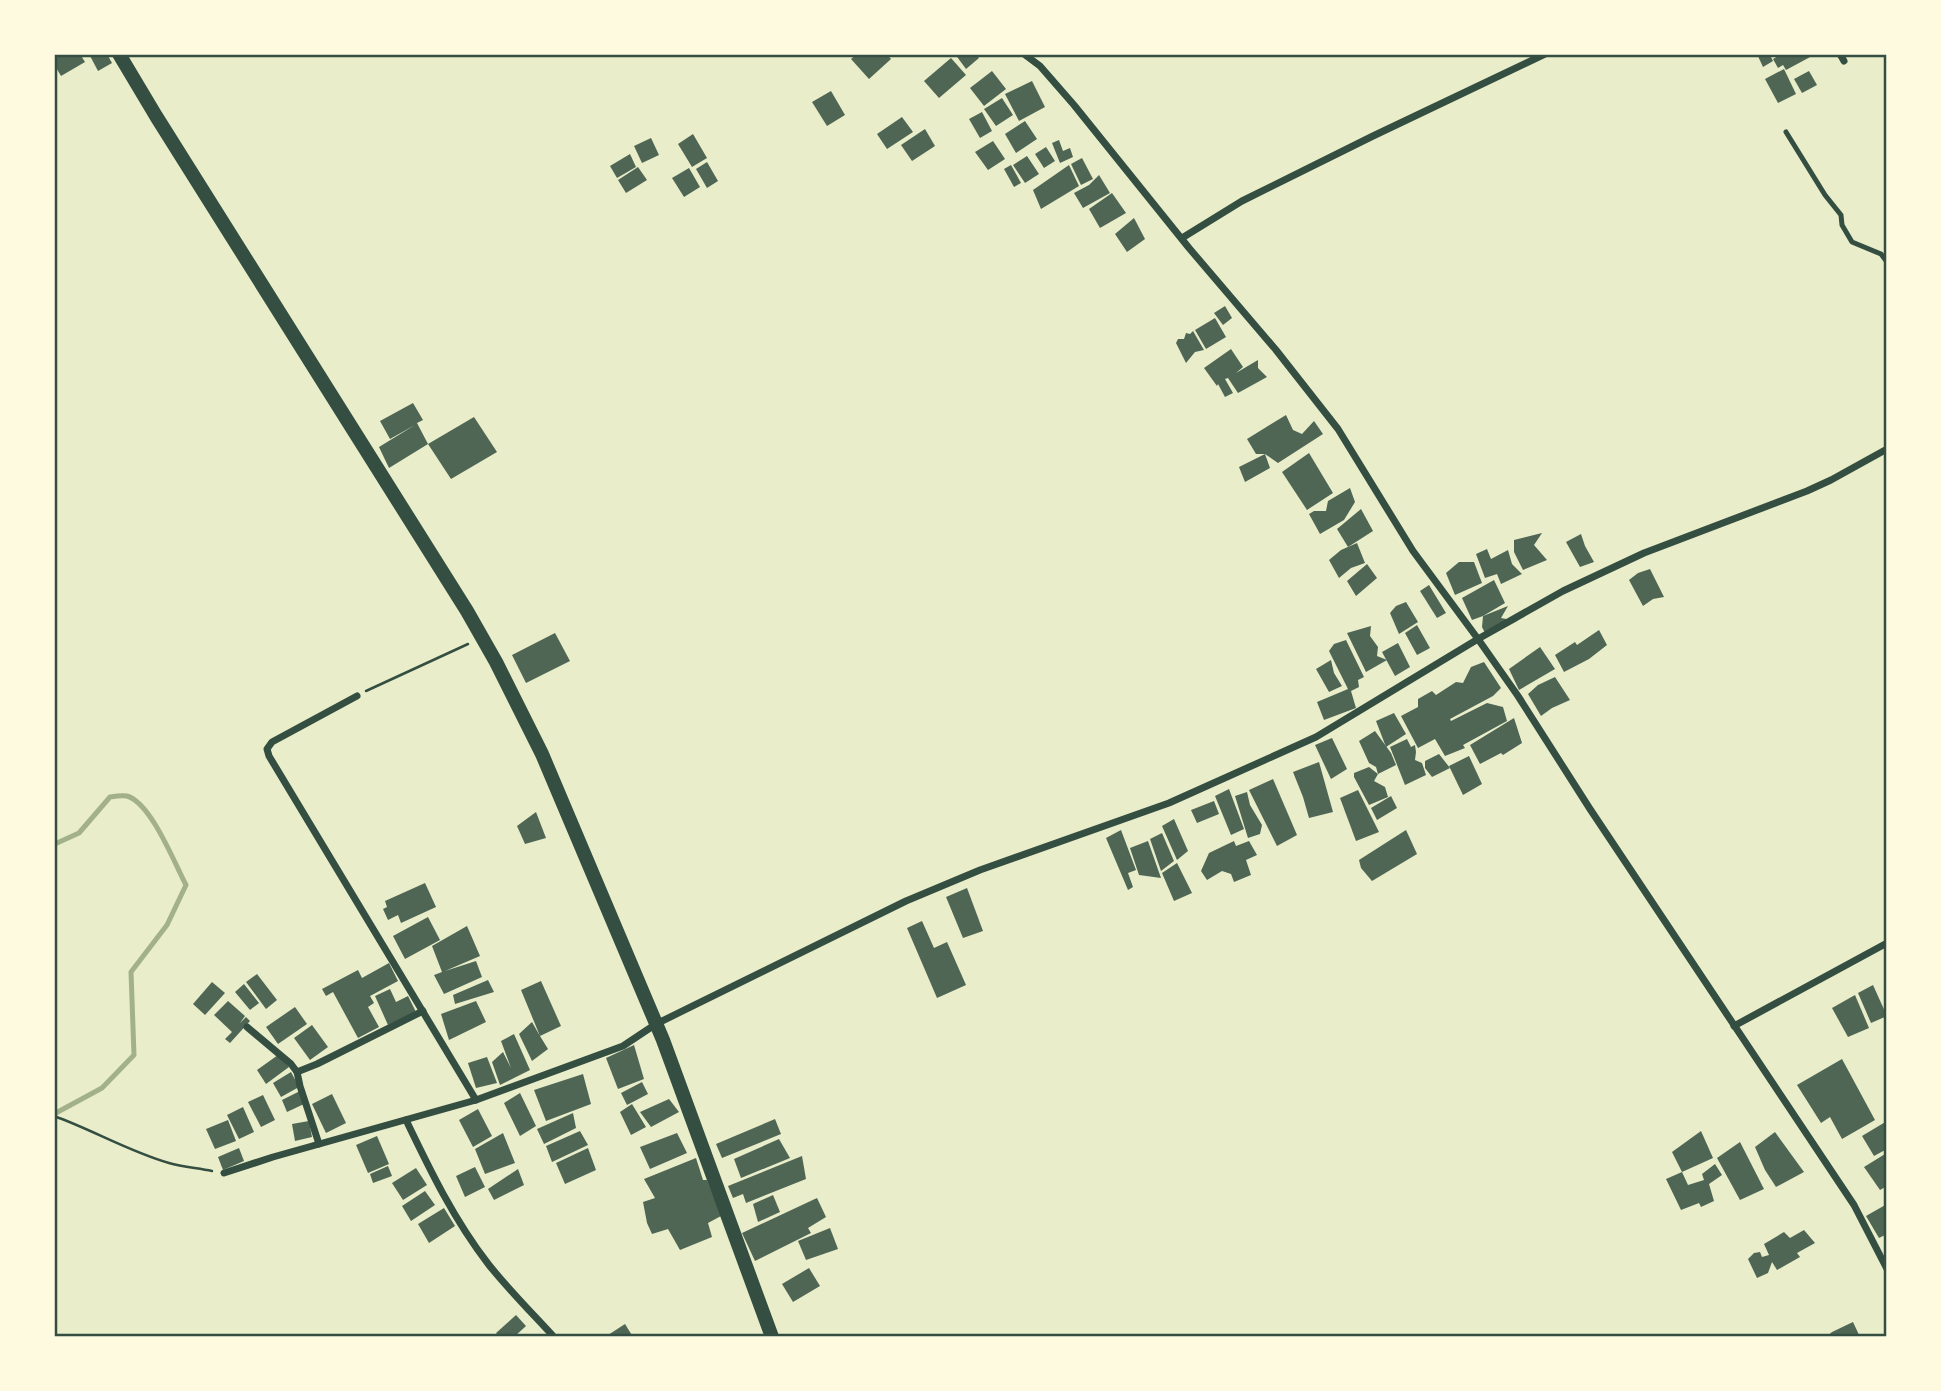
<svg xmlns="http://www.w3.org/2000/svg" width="1941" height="1391" viewBox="0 0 1941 1391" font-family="'Fira Sans',sans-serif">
<rect width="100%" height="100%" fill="#e9edc9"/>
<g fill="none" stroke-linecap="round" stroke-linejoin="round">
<!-- stream -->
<path stroke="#a3b18a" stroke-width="5" d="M 54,841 L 57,843 L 79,833 L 110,797 C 116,796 122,795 127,796 C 151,803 174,862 186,885 L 167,925 L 131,972 L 134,1055 L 102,1088 L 54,1114"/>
</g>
<!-- building -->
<g fill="#4f6655">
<path d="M 54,54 L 80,54 L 85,62 L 61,76 L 54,64 Z"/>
<path d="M 89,54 L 107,54 L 112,63 L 98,71 Z"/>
<path d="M 857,54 L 887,54 L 891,59 L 869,79 L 851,59 Z"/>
<path d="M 955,54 L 976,54 L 979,58 L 966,69 Z"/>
<path d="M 1757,54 L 1777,54 L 1771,57 L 1773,61 L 1763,67 Z"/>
<path d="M 1782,54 L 1811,54 L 1812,56 L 1786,70 L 1783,65 L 1778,68 L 1773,59 Z"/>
<path d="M 951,58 L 966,75 L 939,98 L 924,81 Z"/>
<path d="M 1784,69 L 1796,94 L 1778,103 L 1765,79 Z"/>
<path d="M 992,71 L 1006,89 L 984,106 L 970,88 Z"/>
<path d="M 1809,71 L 1817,85 L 1802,93 L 1794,79 Z"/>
<path d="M 1032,81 L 1045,107 L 1019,121 L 1005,94 Z"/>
<path d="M 831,91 L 845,115 L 827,126 L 812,102 Z"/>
<path d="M 1002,98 L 1013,115 L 996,126 L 984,109 Z"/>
<path d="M 982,112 L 992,131 L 980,138 L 969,119 Z"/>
<path d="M 902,117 L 913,132 L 887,149 L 877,134 Z"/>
<path d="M 1025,121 L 1037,139 L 1016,153 L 1005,134 Z"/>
<path d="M 925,129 L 935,146 L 912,161 L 901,145 Z"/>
<path d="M 693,134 L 707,158 L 692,167 L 678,144 Z"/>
<path d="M 651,138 L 659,155 L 642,163 L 634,146 Z"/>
<path d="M 1059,140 L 1063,151 L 1070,148 L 1073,157 L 1060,163 L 1052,143 Z"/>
<path d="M 993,141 L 1005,159 L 988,170 L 975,152 Z"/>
<path d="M 1046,147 L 1055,161 L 1044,168 L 1035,154 Z"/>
<path d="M 630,154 L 636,167 L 617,178 L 610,166 Z"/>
<path d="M 1027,156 L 1039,174 L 1025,183 L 1013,165 Z"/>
<path d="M 1082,158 L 1093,179 L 1081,185 L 1071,164 Z"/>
<path d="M 707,162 L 718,181 L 707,188 L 696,169 Z"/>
<path d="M 1011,165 L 1021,183 L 1014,187 L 1004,169 Z"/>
<path d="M 1069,165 L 1079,186 L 1041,209 L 1033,190 Z"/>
<path d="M 638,167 L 647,180 L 626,193 L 618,180 Z"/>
<path d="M 689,168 L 700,187 L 684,197 L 672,178 Z"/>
<path d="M 1099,175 L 1110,193 L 1083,208 L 1074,193 L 1089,185 Z"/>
<path d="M 1112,193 L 1126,213 L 1100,228 L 1089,209 Z"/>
<path d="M 1134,218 L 1145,239 L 1127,252 L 1115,234 Z"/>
<path d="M 1225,306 L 1232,318 L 1223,325 L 1214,313 Z"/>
<path d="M 1215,318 L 1226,337 L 1206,349 L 1195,330 Z"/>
<path d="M 1193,331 L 1204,350 L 1195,352 L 1186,363 L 1176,343 L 1178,339 L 1184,339 L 1186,333 L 1190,334 Z"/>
<path d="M 1231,349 L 1243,367 L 1236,373 L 1258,360 L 1258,368 L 1267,377 L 1238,393 L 1228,378 L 1225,379 L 1233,393 L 1225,397 L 1218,384 L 1217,386 L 1204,368 Z"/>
<path d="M 413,403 L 423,420 L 417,423 L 428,444 L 389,468 L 379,447 L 415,425 L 390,439 L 380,421 Z"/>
<path d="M 1286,415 L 1293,430 L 1302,434 L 1314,421 L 1323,434 L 1278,463 L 1265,454 L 1256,454 L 1247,439 Z"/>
<path d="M 474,417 L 497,452 L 451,479 L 428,444 Z"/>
<path d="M 1309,453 L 1333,493 L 1307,510 L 1282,472 Z"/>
<path d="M 1265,454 L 1270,468 L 1245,482 L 1239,467 Z"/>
<path d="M 1350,488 L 1355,502 L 1344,520 L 1320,534 L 1309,514 L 1314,511 L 1326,511 L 1328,501 Z"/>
<path d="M 1361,509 L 1373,531 L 1348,547 L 1337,529 Z"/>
<path d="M 1542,533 L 1534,545 L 1547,560 L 1523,570 L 1514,552 L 1514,540 Z"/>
<path d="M 1581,534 L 1585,546 L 1594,562 L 1580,567 L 1566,542 Z"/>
<path d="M 1357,543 L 1365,563 L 1351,568 L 1339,578 L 1329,560 L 1341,550 Z"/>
<path d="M 1487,549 L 1491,559 L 1508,550 L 1512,564 L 1522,574 L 1501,584 L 1497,574 L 1485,578 L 1476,554 Z"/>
<path d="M 1459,562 L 1474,562 L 1482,583 L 1455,595 L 1446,573 Z"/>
<path d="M 1367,564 L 1377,578 L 1356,596 L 1347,581 Z"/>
<path d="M 1650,569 L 1664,597 L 1653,599 L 1643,606 L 1629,580 L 1638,573 Z"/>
<path d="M 1494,580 L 1505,603 L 1483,616 L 1472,620 L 1462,598 Z"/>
<path d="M 1429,585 L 1446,613 L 1437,618 L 1420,591 Z"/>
<path d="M 1406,602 L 1418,622 L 1399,634 L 1390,613 L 1396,606 Z"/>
<path d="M 1508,606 L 1501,618 L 1517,621 L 1487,637 L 1482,627 L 1483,616 Z"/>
<path d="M 1417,625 L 1430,648 L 1417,655 L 1405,633 Z"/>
<path d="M 1371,626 L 1370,636 L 1378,647 L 1377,656 L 1387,660 L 1366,672 L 1347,633 Z"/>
<path d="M 1599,630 L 1607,645 L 1589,659 L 1564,672 L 1555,655 L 1575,642 L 1577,645 Z"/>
<path d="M 555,633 L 570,661 L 526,683 L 512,655 Z"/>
<path d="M 1346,640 L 1364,677 L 1358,680 L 1359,687 L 1351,691 L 1356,708 L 1324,720 L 1317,702 L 1348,689 L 1329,651 L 1334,644 Z"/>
<path d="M 1398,643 L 1410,667 L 1395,676 L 1382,652 Z"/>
<path d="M 1540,647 L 1555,669 L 1519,690 L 1509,669 Z"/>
<path d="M 1331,660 L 1334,673 L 1342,686 L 1329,692 L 1316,669 Z"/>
<path d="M 1484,662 L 1501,688 L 1493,696 L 1450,719 L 1451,721 L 1487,703 L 1503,707 L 1507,721 L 1463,745 L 1465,748 L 1445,756 L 1435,739 L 1418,748 L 1401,716 L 1418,707 L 1418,699 L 1432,691 L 1436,695 L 1456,682 L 1463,683 L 1471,667 Z"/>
<path d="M 1555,677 L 1570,700 L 1552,708 L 1541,716 L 1528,694 L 1538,685 Z"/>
<path d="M 1394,713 L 1406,734 L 1386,747 L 1376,721 Z"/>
<path d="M 1514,718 L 1522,743 L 1503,755 L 1501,753 L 1480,764 L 1470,745 Z"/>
<path d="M 1375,731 L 1391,753 L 1396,765 L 1378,774 L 1376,767 L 1369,763 L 1359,741 Z"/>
<path d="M 1332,738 L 1347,769 L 1331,779 L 1315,745 Z"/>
<path d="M 1407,739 L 1411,747 L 1415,745 L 1416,752 L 1415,760 L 1422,763 L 1426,775 L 1405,785 L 1390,747 Z"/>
<path d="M 1439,754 L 1450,768 L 1432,777 L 1425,768 L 1425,761 Z"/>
<path d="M 1469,756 L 1482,784 L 1463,795 L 1449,766 Z"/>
<path d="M 1319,762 L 1333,812 L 1309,818 L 1303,797 L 1293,772 Z"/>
<path d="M 1369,767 L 1378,774 L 1374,781 L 1385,787 L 1388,797 L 1369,805 L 1354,777 L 1354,773 Z"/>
<path d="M 1273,779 L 1297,835 L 1277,846 L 1249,790 Z"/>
<path d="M 1229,789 L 1244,829 L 1231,835 L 1215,796 Z"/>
<path d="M 1358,790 L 1379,832 L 1356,841 L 1340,798 Z"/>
<path d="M 1247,792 L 1250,805 L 1262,825 L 1260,834 L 1248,838 L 1235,796 Z"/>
<path d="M 1391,796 L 1397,808 L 1377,820 L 1371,808 Z"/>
<path d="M 1214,801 L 1219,814 L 1197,823 L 1191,810 Z"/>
<path d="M 536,812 L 546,838 L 525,844 L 517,826 Z"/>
<path d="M 1174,819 L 1188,851 L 1177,860 L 1162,826 Z"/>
<path d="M 1121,830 L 1136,870 L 1128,873 L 1133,887 L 1128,890 L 1106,838 Z"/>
<path d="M 1406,830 L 1417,854 L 1372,881 L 1361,868 L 1359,860 Z"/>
<path d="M 1162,833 L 1174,861 L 1161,871 L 1150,839 Z"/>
<path d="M 1148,841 L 1161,878 L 1139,875 L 1130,848 Z"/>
<path d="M 1234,841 L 1236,846 L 1249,841 L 1257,855 L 1246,860 L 1251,875 L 1234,882 L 1231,874 L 1222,871 L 1207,880 L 1201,871 L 1209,853 Z"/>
<path d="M 1177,863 L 1192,893 L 1174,901 L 1162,873 Z"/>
<path d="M 425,883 L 436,907 L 401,923 L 398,915 L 388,920 L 383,909 L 387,907 L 385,901 Z"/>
<path d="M 967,888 L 983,931 L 963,938 L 946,897 Z"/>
<path d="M 428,917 L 440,940 L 405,959 L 393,936 Z"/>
<path d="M 922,921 L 934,948 L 947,942 L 966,985 L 937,998 L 907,928 Z"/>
<path d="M 467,926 L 480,956 L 445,971 L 476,961 L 482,977 L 444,994 L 434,975 L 442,972 L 432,946 Z"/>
<path d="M 389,963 L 398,981 L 370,996 L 374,1003 L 368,1007 L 379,1027 L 358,1038 L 333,992 L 326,996 L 322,989 L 358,970 L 362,978 Z"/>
<path d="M 257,974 L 277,1000 L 266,1009 L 246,982 Z"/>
<path d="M 488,980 L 494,992 L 455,1004 L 453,995 Z"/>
<path d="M 541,981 L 561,1026 L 540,1036 L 548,1049 L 532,1061 L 519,1034 L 532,1022 L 540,1036 L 521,990 Z"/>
<path d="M 212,982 L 225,993 L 205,1015 L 193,1004 Z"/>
<path d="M 244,984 L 259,1003 L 250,1010 L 235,992 Z"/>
<path d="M 1873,985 L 1887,1016 L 1871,1023 L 1858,993 Z"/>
<path d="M 390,989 L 396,1002 L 408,996 L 416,1012 L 388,1025 L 375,996 Z"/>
<path d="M 1855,995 L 1869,1028 L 1848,1037 L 1832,1008 Z"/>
<path d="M 228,1001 L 245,1016 L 240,1023 L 246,1017 L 250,1021 L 230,1043 L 225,1039 L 232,1032 L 214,1015 Z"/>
<path d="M 476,1001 L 486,1022 L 449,1040 L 441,1014 Z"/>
<path d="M 295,1007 L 307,1024 L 278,1044 L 266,1027 Z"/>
<path d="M 312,1025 L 328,1047 L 310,1060 L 294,1038 Z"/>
<path d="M 514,1034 L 530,1070 L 500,1085 L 492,1062 L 503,1052 L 511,1068 L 501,1041 Z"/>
<path d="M 634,1045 L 644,1079 L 618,1089 L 606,1058 Z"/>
<path d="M 278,1055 L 289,1067 L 266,1084 L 257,1070 Z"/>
<path d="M 487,1057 L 497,1083 L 476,1088 L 468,1063 Z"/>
<path d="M 1842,1059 L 1875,1120 L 1842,1139 L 1830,1117 L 1821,1123 L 1797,1085 Z"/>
<path d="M 291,1072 L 299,1087 L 281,1097 L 273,1083 Z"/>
<path d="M 583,1074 L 591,1104 L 546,1121 L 534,1090 Z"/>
<path d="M 642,1082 L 648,1094 L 627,1105 L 621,1093 Z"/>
<path d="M 300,1091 L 304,1104 L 287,1112 L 282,1100 Z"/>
<path d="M 520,1093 L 536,1126 L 520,1136 L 504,1103 Z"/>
<path d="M 332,1094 L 346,1123 L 326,1133 L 312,1104 Z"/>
<path d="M 263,1095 L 275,1120 L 261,1127 L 248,1102 Z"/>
<path d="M 669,1099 L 679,1112 L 651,1127 L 640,1112 Z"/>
<path d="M 632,1104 L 646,1127 L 631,1135 L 620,1112 Z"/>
<path d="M 243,1107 L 254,1132 L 239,1139 L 227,1115 Z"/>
<path d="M 478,1109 L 492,1136 L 473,1147 L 459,1120 Z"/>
<path d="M 573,1113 L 576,1128 L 544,1144 L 537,1129 Z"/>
<path d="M 775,1119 L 781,1134 L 722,1158 L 716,1144 Z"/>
<path d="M 228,1120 L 236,1141 L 215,1149 L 206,1129 Z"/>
<path d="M 309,1121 L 312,1137 L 295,1141 L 292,1124 Z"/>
<path d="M 1887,1121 L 1887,1149 L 1874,1156 L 1862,1136 Z"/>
<path d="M 580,1131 L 588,1145 L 552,1162 L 546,1146 Z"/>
<path d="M 1701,1131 L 1713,1158 L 1682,1172 L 1672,1152 Z"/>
<path d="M 1775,1132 L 1804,1172 L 1776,1187 L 1765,1170 L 1755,1147 Z"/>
<path d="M 503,1133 L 515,1163 L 485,1174 L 475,1149 Z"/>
<path d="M 677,1133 L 687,1153 L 650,1169 L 640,1147 Z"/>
<path d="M 377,1136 L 389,1164 L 368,1173 L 356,1145 Z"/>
<path d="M 779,1139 L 790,1158 L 741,1178 L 734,1159 Z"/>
<path d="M 1740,1142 L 1764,1189 L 1740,1200 L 1717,1158 Z"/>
<path d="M 239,1148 L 244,1161 L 223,1170 L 218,1157 Z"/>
<path d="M 588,1148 L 596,1170 L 565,1184 L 556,1163 Z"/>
<path d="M 1885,1154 L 1887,1157 L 1887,1186 L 1880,1190 L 1864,1167 Z"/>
<path d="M 802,1156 L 806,1179 L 746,1203 L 743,1194 L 733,1198 L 728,1186 Z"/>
<path d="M 696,1158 L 703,1180 L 707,1180 L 721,1216 L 708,1223 L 712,1237 L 680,1250 L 668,1229 L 652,1234 L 647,1223 L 643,1202 L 655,1198 L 644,1179 Z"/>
<path d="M 1715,1164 L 1722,1175 L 1709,1184 L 1714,1201 L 1701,1207 L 1699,1203 L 1681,1210 L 1666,1179 L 1682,1172 L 1688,1185 L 1704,1180 L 1702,1174 Z"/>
<path d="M 388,1166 L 392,1176 L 373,1183 L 370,1174 Z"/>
<path d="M 475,1167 L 485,1187 L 465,1197 L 456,1176 Z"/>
<path d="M 416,1168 L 427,1185 L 403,1200 L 392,1183 Z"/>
<path d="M 518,1169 L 524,1185 L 494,1200 L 488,1189 Z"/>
<path d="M 425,1191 L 435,1205 L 411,1221 L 402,1206 Z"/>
<path d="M 773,1195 L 780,1212 L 758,1222 L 753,1204 Z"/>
<path d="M 817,1198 L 826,1217 L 808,1228 L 811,1233 L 755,1261 L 742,1233 Z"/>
<path d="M 1887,1204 L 1887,1234 L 1879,1238 L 1866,1216 Z"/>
<path d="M 444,1208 L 455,1226 L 429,1243 L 418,1224 Z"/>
<path d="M 830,1228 L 838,1249 L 806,1260 L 798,1241 Z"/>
<path d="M 1804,1230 L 1815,1243 L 1797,1253 L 1800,1257 L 1777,1270 L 1772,1262 L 1768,1273 L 1757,1278 L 1748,1259 L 1754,1253 L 1760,1252 L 1762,1257 L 1769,1255 L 1764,1244 L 1784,1232 L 1790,1238 Z"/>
<path d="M 809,1268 L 820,1286 L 793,1302 L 782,1284 Z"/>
<path d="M 516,1315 L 526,1326 L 514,1337 L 500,1337 L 496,1333 Z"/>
<path d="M 1853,1322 L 1860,1337 L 1826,1337 L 1832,1332 Z"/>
<path d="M 625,1324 L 633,1337 L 605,1337 Z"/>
</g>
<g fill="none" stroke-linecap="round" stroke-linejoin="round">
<!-- path -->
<g stroke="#344e41" stroke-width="2.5">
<path d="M 366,691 L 468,644"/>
<path d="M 54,1116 C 93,1130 130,1152 169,1163 C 183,1167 198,1168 212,1171"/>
</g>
<!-- service -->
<path stroke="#344e41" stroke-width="5" d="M 1786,132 L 1825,195 L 1841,215 L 1842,225 L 1852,242 L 1881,254 L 1887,262"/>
<!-- minor -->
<g stroke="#344e41" stroke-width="7">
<path d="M 1024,54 L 1040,66 L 1074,105 L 1189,248 L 1276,350 L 1338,429 L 1413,551 L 1478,639 L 1518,696 L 1590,809 L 1854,1205 L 1887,1269"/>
<path d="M 1840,54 L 1844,61"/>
<path d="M 1182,238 L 1242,201 L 1373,136 L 1545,54"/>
<path d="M 357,696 L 272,742 L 267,749 L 269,756 L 476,1100"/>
<path d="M 1734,1026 L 1887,943"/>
<path d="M 247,1027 L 291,1064 L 297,1072 L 317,1064 L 423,1011"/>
<path d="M 297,1072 L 300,1086 L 319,1144"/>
<path d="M 406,1120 C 430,1170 454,1220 489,1265 C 509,1290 532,1313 554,1337"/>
<path d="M 224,1173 L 273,1157 L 476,1100 L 623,1046 L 656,1024 L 906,901 L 980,870 L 1169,803 L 1316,737 L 1478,639 L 1563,591 L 1644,553 L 1807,491 L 1831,480 L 1887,449"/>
</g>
<!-- secondary -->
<path stroke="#344e41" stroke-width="14" d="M 119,54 L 156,116 L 467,611 L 496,662 L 542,754 L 663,1040 L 772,1337"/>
</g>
<!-- border -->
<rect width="1941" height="1391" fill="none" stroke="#fefae0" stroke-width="112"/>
<rect x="56" y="56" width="1829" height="1279" fill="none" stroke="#344e41" stroke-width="2.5"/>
</svg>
